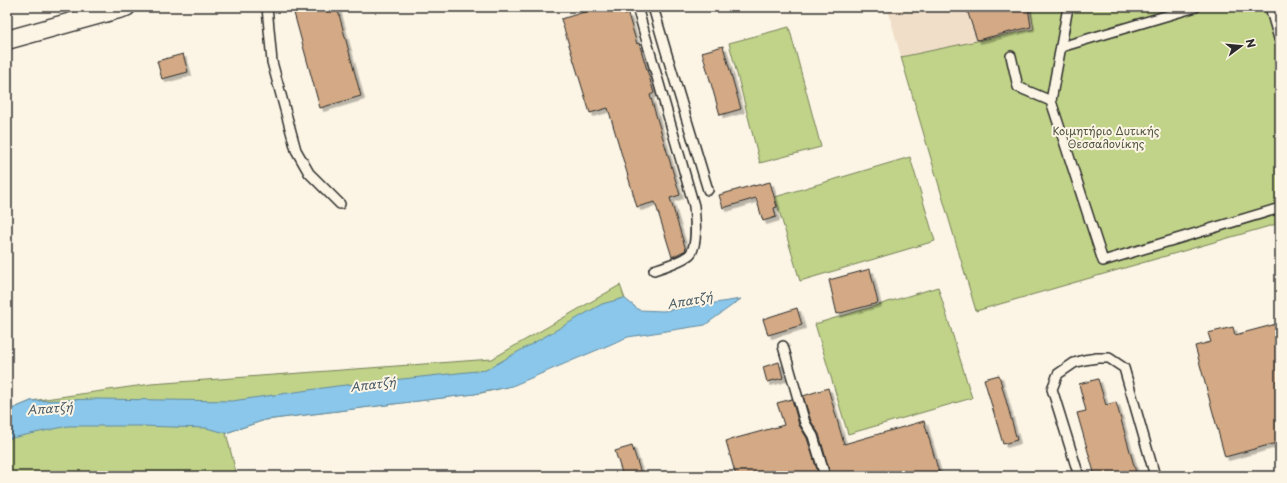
<svg xmlns="http://www.w3.org/2000/svg" width="1287" height="483" viewBox="0 0 1287 483" font-family="'Playpen Sans',sans-serif">
<defs>
<filter id="shadow"><feDropShadow dx="3.5" dy="3.5" stdDeviation="0" flood-color="#0004"/></filter>
</defs>
<rect width="100%" height="100%" fill="#fcf5e5"/>
<filter id="ink" filterUnits="userSpaceOnUse"><feTurbulence type="fractalNoise" baseFrequency=".025" numOctaves="2"/><feDisplacementMap in="SourceGraphic" scale="8" xChannelSelector="R" yChannelSelector="G"/><feConvolveMatrix kernelMatrix="1 2 1 2 8 2 1 2 1" color-interpolation-filters="sRGB"/></filter>
<g filter="url(#ink)">
<!-- built -->
<path fill="#f0dec8" d="M 887,7 L 1030,7 L 1034,29 L 901,57 Z"/>
<!-- green -->
<g fill="#c0d388" stroke="#767f5a">
<path d="M 1030,7 L 1280,7 L 1280,223 L 976,311 L 901,57 L 1034,29 Z"/>
<path d="M 789,27 L 821,147 L 760,163 L 729,43 Z"/>
<path d="M 910,157 L 935,241 L 800,281 L 775,197 Z"/>
<path d="M 620,285 L 630,313 L 508,387 L 481,393 L 265,420 L 226,433 L 237,476 L 7,476 L 7,411 L 31,401 L 151,384 L 492,359 Z"/>
<path d="M 938,287 L 972,398 L 848,434 L 815,324 Z"/>
</g>
<!-- water -->
<path fill="#8ac7ea" stroke="#64899e" d="M 624,298 L 639,310 L 663,311 L 741,299 L 705,325 L 628,337 L 512,386 L 475,394 L 265,420 L 226,433 L 206,428 L 140,426 L 68,426 L 7,439 L 7,411 L 31,401 L 97,399 L 232,401 L 337,386 L 486,370 L 602,304 Z"/>
<!-- building -->
<g fill="#d3aa85" stroke="#2b2b2b" filter="url(#shadow)">
<path d="M 315,7 L 337,7 L 361,96 L 320,108 L 294,13 Z"/>
<path d="M 601,7 L 623,7 L 625,15 L 628,14 L 637,44 L 639,43 L 654,93 L 650,95 L 680,195 L 670,198 L 686,250 L 672,257 L 655,202 L 637,207 L 608,108 L 590,113 L 561,19 Z"/>
<path d="M 966,7 L 1028,7 L 1031,27 L 977,40 Z"/>
<path d="M 723,46 L 741,109 L 720,115 L 702,52 Z"/>
<path d="M 183,54 L 188,72 L 162,79 L 157,61 Z"/>
<path d="M 770,182 L 777,207 L 774,208 L 776,217 L 763,221 L 756,198 L 723,208 L 719,195 L 754,185 L 754,186 Z"/>
<path d="M 870,269 L 878,303 L 837,314 L 829,280 Z"/>
<path d="M 797,308 L 802,325 L 768,335 L 763,319 Z"/>
<path d="M 1280,323 L 1280,442 L 1225,457 L 1195,346 L 1211,342 L 1208,333 L 1233,327 L 1235,335 Z"/>
<path d="M 779,362 L 783,378 L 767,382 L 763,367 Z"/>
<path d="M 999,375 L 1017,440 L 1003,444 L 984,379 Z"/>
<path d="M 1098,379 L 1106,405 L 1116,402 L 1137,476 L 1095,476 L 1077,413 L 1086,411 L 1079,384 Z"/>
<path d="M 828,388 L 844,444 L 924,421 L 940,476 L 831,476 L 819,434 L 811,421 L 803,396 Z"/>
<path d="M 792,399 L 799,425 L 807,438 L 819,476 L 736,476 L 726,441 L 784,425 L 777,403 Z"/>
<path d="M 632,446 L 642,476 L 623,476 L 615,451 Z"/>
</g>
<g fill="none" stroke-linecap="round" stroke-linejoin="round">
<defs>
<g id="lane">
<path d="M 267,7 L 272,62 L 296,150 L 309,173 L 340,204"/>
<path d="M 637,7 L 694,206 C 695,219 698,242 691,253 C 686,260 663,267 654,270"/>
<path d="M 653,7 L 665,48 L 708,190"/>
<path d="M 1068,7 L 1051,101 L 1103,261 L 1280,208"/>
<path d="M 1270,7 L 1280,42"/>
<path d="M 1061,47 L 1196,7"/>
<path d="M 1011,56 L 1018,87 L 1051,101"/>
<path d="M 783,346 L 805,423 L 813,436 L 825,476"/>
<path d="M 1079,476 L 1052,389 L 1058,374 L 1074,363 L 1084,360 L 1097,358 L 1109,358 L 1124,368 L 1155,476"/>
</g>
<path id="street" d="M 7,40 L 126,7"/>
</defs>
<!-- lane casing -->
<use href="#lane" stroke="#2b2b2b" stroke-width="12"/>
<!-- street casing -->
<use href="#street" stroke="#2b2b2b" stroke-width="21"/>
<!-- lane -->
<use href="#lane" stroke="#fcf5e5" stroke-width="9"/>
<!-- street -->
<use href="#street" stroke="#fcf5e5" stroke-width="18"/>
</g>
</g>
<g text-anchor="middle" stroke-width="4" stroke-linejoin="round" paint-order="stroke">
<!-- park labels -->
<g font-size="11" fill="#505542" stroke="#fcf5e5">
<text x="1106" y="135">Κοιμητήριο Δυτικής<tspan x="1106" dy="13">Θεσσαλονίκης</tspan></text>
</g>
<!-- water labels -->
<g font-size="12" font-style="italic" fill="#485a64" stroke="#fcf5e5">
<text transform="translate(690 301) rotate(-10)" y="4">Απατζή</text>
<text transform="translate(373 385) rotate(-7)" y="4">Απατζή</text>
<text transform="translate(50 409) rotate(-4)" y="4">Απατζή</text>
</g>
</g>
<!-- margin -->
<rect width="1287" height="483" fill="none" stroke="#fcf5e5" stroke-width="24"/>
<rect x="12" y="12" width="1263" height="459" fill="none" stroke="#2b2b2b" stroke-width="1.5" filter="url(#ink)"/>
<!-- north arrow -->
<g transform="translate(1241 46) rotate(74)" stroke="#fcf5e5" stroke-width="3" paint-order="stroke">
<path d="M0-3L7 15L0 10L-7 15Z" fill="#2b2b2b"/>
<text y="-6" font-size="11" font-weight="bold" text-anchor="middle" fill="#2b2b2b">N</text>
</g>
</svg>
